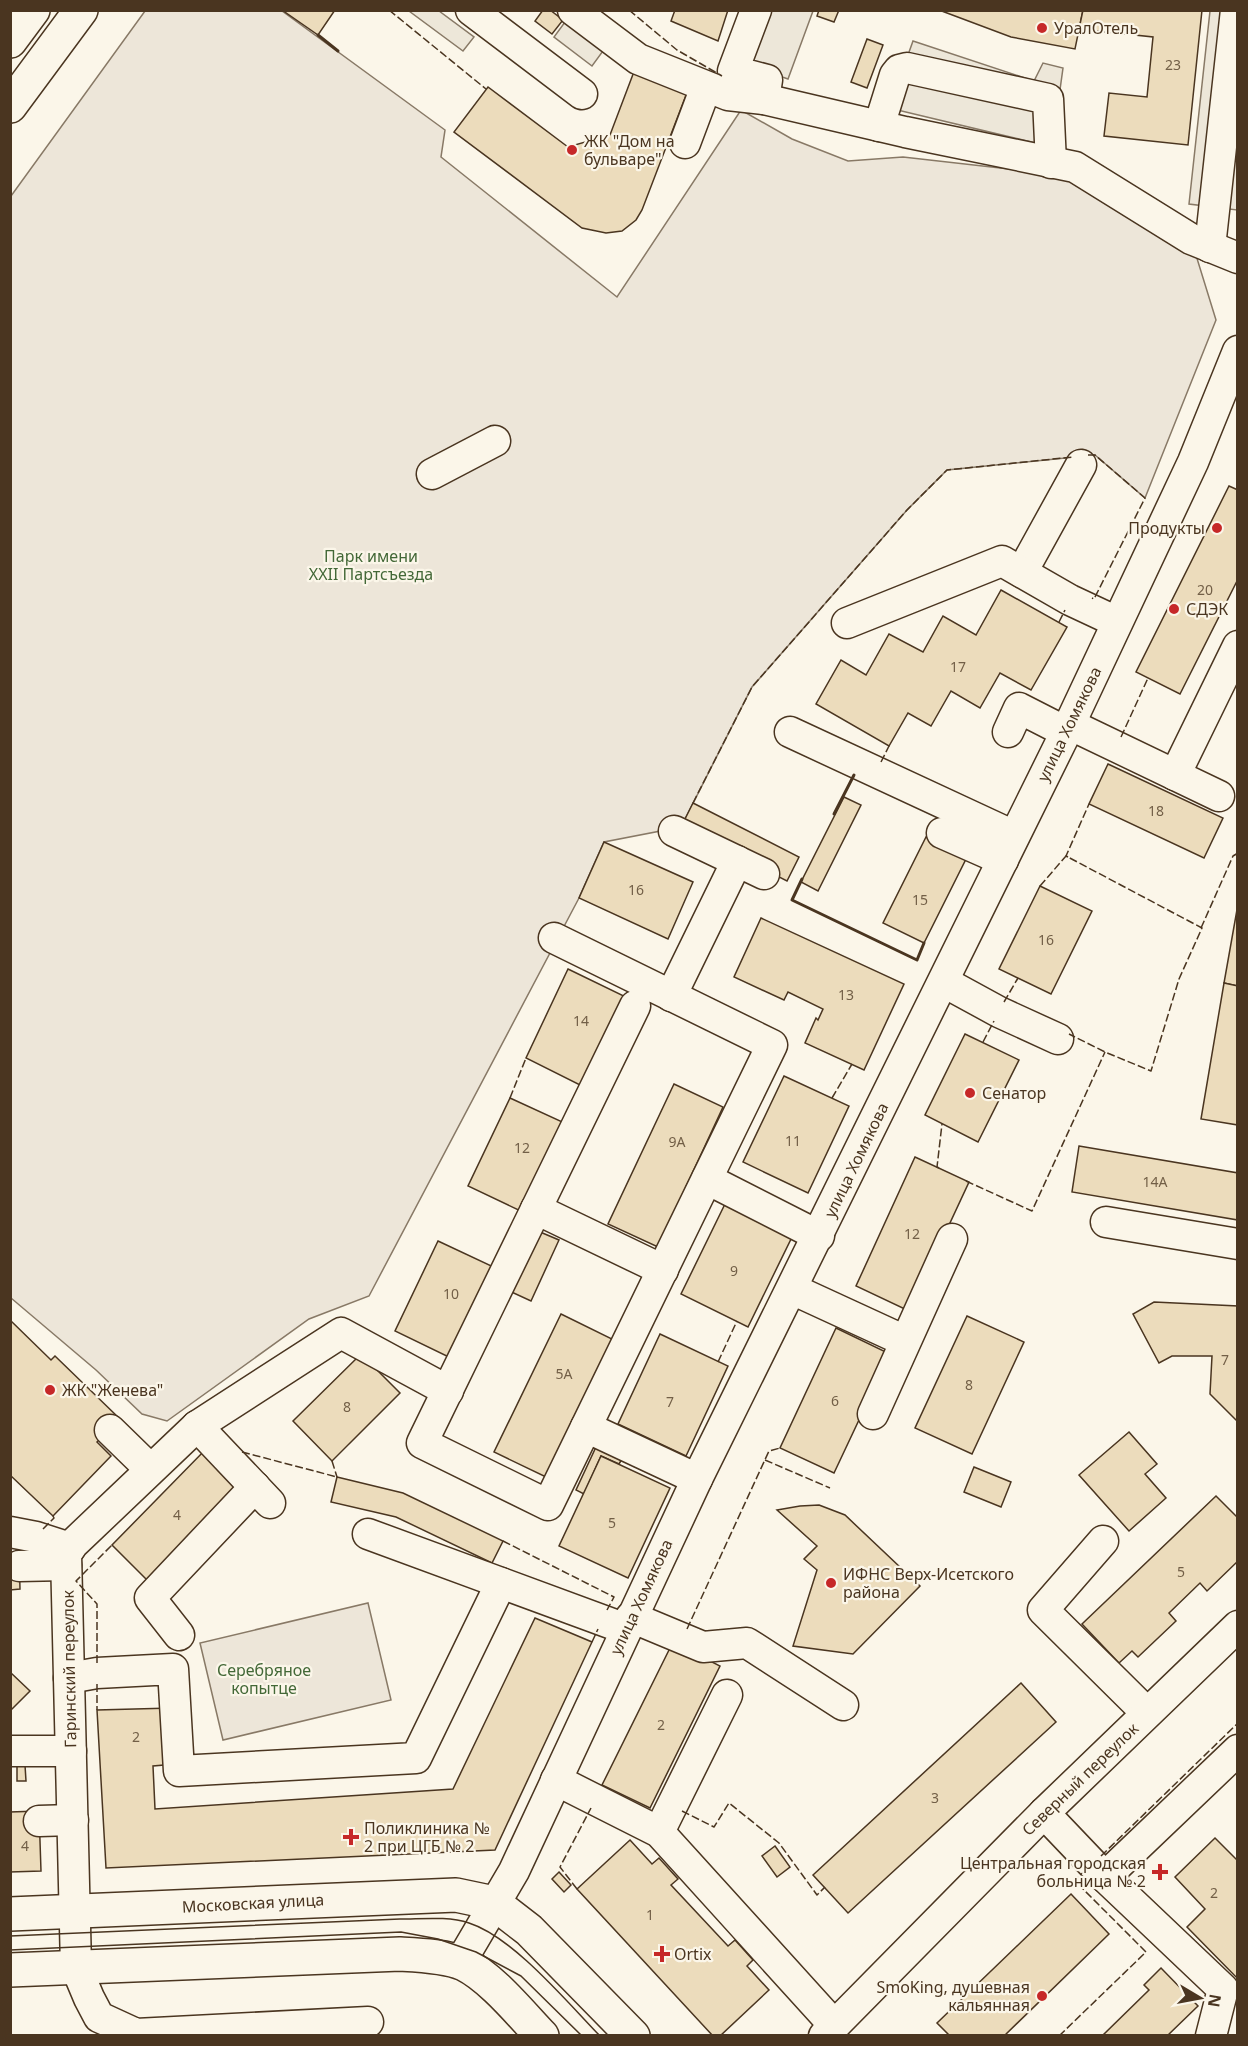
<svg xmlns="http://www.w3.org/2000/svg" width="1248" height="2046" viewBox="0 0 1248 2046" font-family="'Noto Sans',sans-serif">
<rect width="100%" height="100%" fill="#fbf6e9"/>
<!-- green -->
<g fill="#ede6d9" stroke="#887966" stroke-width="1.5">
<path d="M 145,11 L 282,11 L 445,130 L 441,157 L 617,297 L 741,110 L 792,139 L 848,161 L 903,157 L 1071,176 L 1191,239 L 1216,320 L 1145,498 L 1095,455 L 947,470 L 907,510 L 752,687 L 681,827 L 604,842 L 579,898 L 369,1296 L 309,1319 L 167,1421 L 142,1414 L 96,1370 L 11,1298 L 11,196 Z"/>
<path d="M 368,1603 L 391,1700 L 223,1740 L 200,1643 Z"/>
</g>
<!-- parking -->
<g fill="#ede7d9" stroke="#887966" stroke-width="1.5">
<path d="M 409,11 L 439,11 L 474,37 L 463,51 Z"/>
<path d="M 767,11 L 813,11 L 788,79 L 746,64 Z"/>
<path d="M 1210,11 L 1237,11 L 1237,210 L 1189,204 Z"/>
<path d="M 565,22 L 603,51 L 592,66 L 554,37 Z"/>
<path d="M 913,41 L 1034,81 L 1043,63 L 1063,68 L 1052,147 L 889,108 Z"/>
</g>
<!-- building -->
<g fill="#ecdcbc" stroke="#4a3520" stroke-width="1.5">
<path d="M 282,10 L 335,10 L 318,35 Z"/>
<path d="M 543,10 L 550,10 L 563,20 L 552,34 L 535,21 Z"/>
<path d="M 675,10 L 728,10 L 718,41 L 671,21 Z"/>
<path d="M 819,10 L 839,10 L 834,22 L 817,16 Z"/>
<path d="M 939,10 L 1083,10 L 1075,49 L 1011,37 Z"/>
<path d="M 1083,10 L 1202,10 L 1188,145 L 1104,136 L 1109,93 L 1147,97 L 1153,37 L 1079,29 Z"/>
<path d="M 867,39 L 883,45 L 867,88 L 851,82 Z"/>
<path d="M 635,69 L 688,90 L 642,210 L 636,220 L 622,231 L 606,233 L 582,228 L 454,132 L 488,87 L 568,147 L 610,135 Z"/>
<path d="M 1229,486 L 1238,490 L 1238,579 L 1180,694 L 1136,672 Z"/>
<path d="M 1001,590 L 1067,627 L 1031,690 L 1000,673 L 980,708 L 951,691 L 931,726 L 908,713 L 889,746 L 816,704 L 841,660 L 866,675 L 889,634 L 923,652 L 943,616 L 976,635 Z"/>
<path d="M 1108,764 L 1223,818 L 1204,858 L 1089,804 Z"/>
<path d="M 844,797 L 861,805 L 818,891 L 801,882 Z"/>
<path d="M 693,803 L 799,857 L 787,881 L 681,827 Z"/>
<path d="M 926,837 L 967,857 L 924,943 L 883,923 Z"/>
<path d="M 604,842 L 693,882 L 668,939 L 579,898 Z"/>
<path d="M 1040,886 L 1092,911 L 1051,994 L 999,969 Z"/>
<path d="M 1238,904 L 1238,986 L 1224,983 Z"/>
<path d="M 761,918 L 904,984 L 864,1070 L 805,1043 L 816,1018 L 818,1020 L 823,1009 L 788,992 L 784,1000 L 734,977 Z"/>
<path d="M 568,969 L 630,999 L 586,1088 L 526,1058 Z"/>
<path d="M 1224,983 L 1238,986 L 1238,1125 L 1201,1119 Z"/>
<path d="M 965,1034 L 1019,1060 L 978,1142 L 925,1115 Z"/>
<path d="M 784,1076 L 849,1106 L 808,1193 L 743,1162 Z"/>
<path d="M 674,1084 L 723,1107 L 658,1247 L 608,1224 Z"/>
<path d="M 510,1098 L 569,1125 L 527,1214 L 468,1186 Z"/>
<path d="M 1079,1146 L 1238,1173 L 1238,1220 L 1072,1192 Z"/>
<path d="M 915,1157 L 969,1182 L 909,1311 L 856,1286 Z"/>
<path d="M 725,1204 L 792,1237 L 748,1327 L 681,1294 Z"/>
<path d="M 533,1229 L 559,1240 L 531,1301 L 505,1289 Z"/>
<path d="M 438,1241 L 500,1270 L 457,1361 L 395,1331 Z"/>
<path d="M 1154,1302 L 1238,1306 L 1238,1422 L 1210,1394 L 1212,1356 L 1172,1356 L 1159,1363 L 1133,1314 Z"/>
<path d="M 561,1314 L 612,1339 L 546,1477 L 494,1452 Z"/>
<path d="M 967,1316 L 1024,1342 L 972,1454 L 915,1428 Z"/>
<path d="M 10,1320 L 51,1360 L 55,1356 L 120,1419 L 97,1442 L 111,1456 L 53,1516 L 10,1475 Z"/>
<path d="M 836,1328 L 890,1354 L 834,1473 L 780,1448 Z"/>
<path d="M 660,1334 L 728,1366 L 686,1456 L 618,1424 Z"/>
<path d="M 361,1354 L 400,1393 L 332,1461 L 293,1421 Z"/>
<path d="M 1129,1432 L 1157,1464 L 1145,1474 L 1166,1498 L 1129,1531 L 1079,1475 Z"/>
<path d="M 596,1447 L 622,1459 L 619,1464 L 601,1456 L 584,1494 L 576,1490 Z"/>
<path d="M 206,1449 L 243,1485 L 148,1581 L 112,1545 Z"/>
<path d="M 601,1456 L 670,1488 L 628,1578 L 559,1546 Z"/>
<path d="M 974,1467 L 1011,1482 L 1001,1507 L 964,1492 Z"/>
<path d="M 337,1477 L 403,1493 L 503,1541 L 492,1563 L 396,1517 L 331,1502 Z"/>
<path d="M 1216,1496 L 1238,1518 L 1238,1561 L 1207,1591 L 1200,1583 L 1169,1613 L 1176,1621 L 1138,1657 L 1132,1651 L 1119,1663 L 1082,1624 Z"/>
<path d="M 819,1505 L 845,1515 L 920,1586 L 853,1654 L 793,1646 L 817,1570 L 804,1559 L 817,1546 L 777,1510 L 800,1506 Z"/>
<path d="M 10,1552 L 19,1552 L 20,1589 L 10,1590 Z"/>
<path d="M 535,1618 L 592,1642 L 495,1850 L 106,1868 L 97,1710 L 172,1708 L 176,1764 L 153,1766 L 155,1809 L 453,1789 Z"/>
<path d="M 673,1642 L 720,1666 L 650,1808 L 602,1785 Z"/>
<path d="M 10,1672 L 30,1691 L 10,1711 Z"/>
<path d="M 1021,1683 L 1056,1722 L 848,1913 L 813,1875 Z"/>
<path d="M 17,1765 L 25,1765 L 26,1781 L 17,1781 Z"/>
<path d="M 39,1811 L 41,1871 L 10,1872 L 10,1812 Z"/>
<path d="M 1215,1838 L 1238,1861 L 1238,1979 L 1187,1927 L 1205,1909 L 1175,1877 Z"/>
<path d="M 630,1840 L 652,1864 L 659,1858 L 678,1879 L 671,1885 L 728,1946 L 735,1940 L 753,1960 L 747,1966 L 769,1990 L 720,2036 L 713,2036 L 577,1889 Z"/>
<path d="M 775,1846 L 790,1867 L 777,1877 L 762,1856 Z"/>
<path d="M 559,1872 L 571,1885 L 564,1892 L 552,1879 Z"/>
<path d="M 1071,1894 L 1109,1934 L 1004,2036 L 950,2036 L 937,2023 Z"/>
<path d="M 1161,1968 L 1198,2006 L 1167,2036 L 1102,2036 L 1149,1990 L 1144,1985 Z"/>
</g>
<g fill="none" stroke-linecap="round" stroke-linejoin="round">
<defs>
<g id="minor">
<path d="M 471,10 L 582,94"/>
<path d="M 573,10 L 638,59 L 728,95 L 764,99"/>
<path d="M 756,10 L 733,71 L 767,80 L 764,99 L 905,132 L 1075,167 L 1191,239 L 1238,258"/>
<path d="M 879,126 L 895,75 L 899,70 L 907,68 L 1048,99 L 1051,163"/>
<path d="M 685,143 L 706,87"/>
<path d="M 1210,247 L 1236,10"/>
<path d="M 432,474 L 495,441"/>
<path d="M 1022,572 L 1081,465"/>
<path d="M 847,623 L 1002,561 L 1070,600 L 1117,622"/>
<path d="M 1069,724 L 1219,796"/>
<path d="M 790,732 L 1014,836"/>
<path d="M 1008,732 L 1019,708 L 1066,732"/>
<path d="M 1175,775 L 1238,646"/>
<path d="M 674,831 L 764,874"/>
<path d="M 942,833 L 1003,860"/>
<path d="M 554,938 L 772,1045 L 548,1505 L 422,1443 L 635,1006"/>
<path d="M 944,982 L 999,1012 L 1058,1039"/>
<path d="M 671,996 L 737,861"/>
<path d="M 707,1179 L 819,1236"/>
<path d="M 536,1209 L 663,1270"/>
<path d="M 1106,1222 L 1238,1244"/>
<path d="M 792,1289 L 905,1341"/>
<path d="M 873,1414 L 952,1239"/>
<path d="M 197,1426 L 270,1503"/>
<path d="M 586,1427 L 697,1479"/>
<path d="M 110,1430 L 150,1469"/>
<path d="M 10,1532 L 36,1537 L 70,1548"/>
<path d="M 368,1534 L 626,1629"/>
<path d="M 1103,1541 L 1043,1610 L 1147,1713"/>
<path d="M 19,1566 L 66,1565"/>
<path d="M 631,1617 L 703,1647 L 747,1643 L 843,1705"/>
<path d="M 179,1635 L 150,1598 L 255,1487"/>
<path d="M 69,1678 L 97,1673 L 173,1669 L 179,1771 L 416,1758 L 501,1583"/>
<path d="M 10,1751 L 71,1751"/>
<path d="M 556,1780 L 659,1832 L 834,2025"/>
<path d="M 1044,1813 L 1105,1877 L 1223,1989 L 1211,2036"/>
<path d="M 39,1821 L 73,1820"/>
<path d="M 659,1832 L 727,1695"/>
<path d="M 1105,1877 L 1238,1750"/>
<path d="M 460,1963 L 514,1871 L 697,1479 L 1066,732 L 1193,462 L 1238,351"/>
<path d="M 368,2022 L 136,2034 L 99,2017 L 89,1998 L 76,1967 L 66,1554 L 73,1544 L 197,1426 L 341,1333 L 448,1391"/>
<path d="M 824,2036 L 1044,1813 L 1238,1626"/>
</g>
<g id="major">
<path d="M 10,41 L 33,10"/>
<path d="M 10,106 L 81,10"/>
<path d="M 10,1914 L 456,1895 L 494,1903 L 529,1930 L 633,2036"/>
<path d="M 10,1970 L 400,1954 C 419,1955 447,1956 464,1964 C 492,1978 520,2013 542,2036"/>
</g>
</defs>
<!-- minor casing -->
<use href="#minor" stroke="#4a3520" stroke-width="33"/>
<!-- major casing -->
<use href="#major" stroke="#4a3520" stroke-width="36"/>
<!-- minor -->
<use href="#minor" stroke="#fbf6e9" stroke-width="30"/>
<!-- major -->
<use href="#major" stroke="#fbf6e9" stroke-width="33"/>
<!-- tram -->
<g stroke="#4a3520" stroke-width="1.5">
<path d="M 10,1936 L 400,1919 C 422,1919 448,1916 469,1923 C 513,1937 567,2002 600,2036"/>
<path d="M 10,1950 L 401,1932 L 438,1939 L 476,1952 L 521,1976 L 582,2036"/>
</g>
<!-- fence -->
<g stroke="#4a3520" stroke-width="1.5" stroke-dasharray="8 3" stroke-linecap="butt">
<path d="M 389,10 L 486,89"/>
<path d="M 629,10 L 677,50 L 722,76"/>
<path d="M 1088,455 L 1095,455 L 1145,498 L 1094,599 L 1092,598"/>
<path d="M 1059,622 L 1065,610"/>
<path d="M 1121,737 L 1148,678"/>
<path d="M 881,762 L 889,746"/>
<path d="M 693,803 L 752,687 L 907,510 L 947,470 L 1073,457"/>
<path d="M 1068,857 L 1066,856 L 1089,804"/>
<path d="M 1040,886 L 1066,856 L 1202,928 L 1179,979 L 1151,1071 L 1105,1052 L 1069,1034"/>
<path d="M 1201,928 L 1233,856 L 1238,853"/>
<path d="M 1004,1002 L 1018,978"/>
<path d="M 983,1042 L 994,1021"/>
<path d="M 510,1098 L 526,1058"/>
<path d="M 832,1098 L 852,1064"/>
<path d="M 939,1168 L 937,1167 L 942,1124"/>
<path d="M 966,1181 L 1032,1211 L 1105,1052"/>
<path d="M 718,1362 L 737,1321"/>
<path d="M 242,1452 L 337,1477"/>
<path d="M 765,1460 L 830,1488"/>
<path d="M 332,1461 L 337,1477"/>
<path d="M 43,1529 L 54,1518 L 53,1516"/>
<path d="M 503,1541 L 614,1597 L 607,1610"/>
<path d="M 687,1629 L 769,1451 L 780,1448"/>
<path d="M 592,1642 L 598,1629"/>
<path d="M 97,1663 L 97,1604 L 76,1581 L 112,1545"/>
<path d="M 97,1684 L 97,1710"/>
<path d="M 682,1811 L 714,1827 L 729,1803 L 779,1843 L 817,1895 L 825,1887"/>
<path d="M 1101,1856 L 1238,1723"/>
<path d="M 577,1889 L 560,1867 L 591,1808"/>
<path d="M 1059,2036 L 1146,1952 L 1074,1880 L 1085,1871"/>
</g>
<!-- wall -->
<g stroke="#4a3520" stroke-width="3">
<path d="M 318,35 L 338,51"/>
<path d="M 834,814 L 854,775"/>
<path d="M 802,879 L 792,900 L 917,960 L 924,943"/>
</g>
</g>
<!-- markers -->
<g fill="#c62828" stroke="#fbf6e9" stroke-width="2">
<circle cx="1042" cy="28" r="6"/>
<circle cx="572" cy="150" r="6"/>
<circle cx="1217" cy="528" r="6"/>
<circle cx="1174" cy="609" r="6"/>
<circle cx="970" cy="1093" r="6"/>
<circle cx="50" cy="1390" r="6"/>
<circle cx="831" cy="1583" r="6"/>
<path d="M348 1828h6v6h6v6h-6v6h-6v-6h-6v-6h6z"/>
<path d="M1157 1863h6v6h6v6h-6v6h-6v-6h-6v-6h6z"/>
<path d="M659 1945h6v6h6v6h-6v6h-6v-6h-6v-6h6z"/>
<circle cx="1042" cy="1996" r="6"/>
</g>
<g text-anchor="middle" stroke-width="4.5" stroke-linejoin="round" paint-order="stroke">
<!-- number labels -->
<g font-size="14" fill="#725f47">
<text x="1173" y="70">23</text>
<text x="1205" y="595">20</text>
<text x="958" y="672">17</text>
<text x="1156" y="816">18</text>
<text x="636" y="895">16</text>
<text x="920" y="905">15</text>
<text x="1046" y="945">16</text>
<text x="846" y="1000">13</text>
<text x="581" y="1026">14</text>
<text x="793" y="1146">11</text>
<text x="677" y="1147">9А</text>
<text x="522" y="1153">12</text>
<text x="1155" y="1187">14А</text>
<text x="912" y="1239">12</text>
<text x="734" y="1276">9</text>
<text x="451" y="1299">10</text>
<text x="1225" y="1365">7</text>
<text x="564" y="1379">5А</text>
<text x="969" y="1390">8</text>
<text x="835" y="1406">6</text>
<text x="670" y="1407">7</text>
<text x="347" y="1412">8</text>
<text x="177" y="1520">4</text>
<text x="612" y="1528">5</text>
<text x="1181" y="1577">5</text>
<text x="661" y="1730">2</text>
<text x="136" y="1742">2</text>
<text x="935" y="1803">3</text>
<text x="25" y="1851">4</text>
<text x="1214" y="1898">2</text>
<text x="650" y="1920">1</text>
</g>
<!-- poi labels -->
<g font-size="16" fill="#4a3520" stroke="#fbf6e9" text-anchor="start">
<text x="1054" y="34">УралОтель</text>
<text x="584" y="147">ЖК "Дом на<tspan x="584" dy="18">бульваре"</tspan></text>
<text x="1205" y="534" text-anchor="end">Продукты</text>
<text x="1186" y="615">СДЭК</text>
<text x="982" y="1099">Сенатор</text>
<text x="62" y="1396">ЖК "Женева"</text>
<text x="843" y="1580">ИФНС Верх-Исетского<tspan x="843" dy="18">района</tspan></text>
<text x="364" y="1834">Поликлиника №<tspan x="364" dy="18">2 при ЦГБ № 2</tspan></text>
<text x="1146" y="1869" text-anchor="end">Центральная городская<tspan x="1146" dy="18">больница № 2</tspan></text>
<text x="674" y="1960">Ortix</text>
<text x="1030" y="1993" text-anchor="end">SmoKing, душевная<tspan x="1030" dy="18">кальянная</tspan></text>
</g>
<!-- park labels -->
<g font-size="16" fill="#436837" stroke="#fbf6e9">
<text x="371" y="562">Парк имени<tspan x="371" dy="18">XXII Партсъезда</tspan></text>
<text x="264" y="1676">Серебряное<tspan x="264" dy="18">копытце</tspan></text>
</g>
<!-- street labels -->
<g font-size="16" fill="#4a3520" stroke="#fbf6e9">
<text transform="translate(1069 724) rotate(-64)" y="6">улица Хомякова</text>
<text transform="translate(856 1160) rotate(-64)" y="6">улица Хомякова</text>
<text transform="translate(641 1597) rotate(-65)" y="6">улица Хомякова</text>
<text transform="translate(69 1669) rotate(-91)" y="6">Гаринский переулок</text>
<text transform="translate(1080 1779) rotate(-44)" y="6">Северный переулок</text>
<text transform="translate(253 1903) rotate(-3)" y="6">Московская улица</text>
</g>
</g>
<!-- border -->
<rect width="1248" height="2046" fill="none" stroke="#4a3520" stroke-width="24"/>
<!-- north arrow -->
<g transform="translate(1200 1998) rotate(100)" stroke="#fbf6e9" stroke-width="4.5" paint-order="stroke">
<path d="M0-4.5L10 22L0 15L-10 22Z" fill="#4a3520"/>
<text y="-9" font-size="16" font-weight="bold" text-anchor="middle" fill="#4a3520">N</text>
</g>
</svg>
